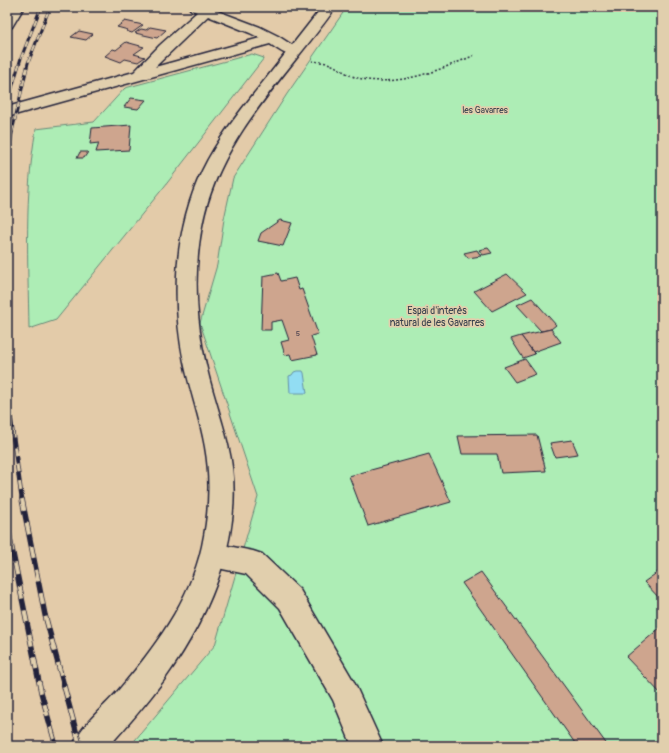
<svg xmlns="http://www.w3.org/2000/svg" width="669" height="753" viewBox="0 0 669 753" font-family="Pangolin,sans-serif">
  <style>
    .green { fill: #adedb5; stroke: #688878 }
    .water { fill: #92ddf3; stroke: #6592a9 }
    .building { fill: #cea58e; stroke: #22223b }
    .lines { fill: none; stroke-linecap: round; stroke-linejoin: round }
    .street-casing { stroke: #22223b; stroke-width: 3 }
    .secondary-casing { stroke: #22223b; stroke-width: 3 }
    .path { stroke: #22223b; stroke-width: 1.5; stroke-dasharray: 2 2; stroke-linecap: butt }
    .street { fill: #e1cfad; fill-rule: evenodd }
    .secondary { fill: #e1cfad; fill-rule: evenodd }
    .rail-far3-casing { stroke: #22223b; stroke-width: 3 }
    .rail-far2-casing { stroke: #22223b; stroke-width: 3.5 }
    .rail-far1-casing { stroke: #22223b; stroke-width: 4.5 }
    .rail-casing { stroke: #22223b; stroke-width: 5.5 }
    .rail-far3 { stroke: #e1cfad; stroke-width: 2; stroke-dasharray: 6; stroke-linecap: butt }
    .rail-far2 { stroke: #e1cfad; stroke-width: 2.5; stroke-dasharray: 8; stroke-linecap: butt }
    .rail-far1 { stroke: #e1cfad; stroke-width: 3; stroke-dasharray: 9; stroke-linecap: butt }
    .rail { stroke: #e1cfad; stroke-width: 4; stroke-dasharray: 12; stroke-linecap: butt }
    .labels { text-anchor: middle; stroke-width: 3.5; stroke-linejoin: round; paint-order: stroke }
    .number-label { font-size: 8px; fill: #4d4350 }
    .far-park-label { font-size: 9px; fill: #37404d; stroke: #e1cfad }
    .park-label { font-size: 10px; fill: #37404d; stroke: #e1cfad }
  </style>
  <rect width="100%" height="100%" fill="#e3cba9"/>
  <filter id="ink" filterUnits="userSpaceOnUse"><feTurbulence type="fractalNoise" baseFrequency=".025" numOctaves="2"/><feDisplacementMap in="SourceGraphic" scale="8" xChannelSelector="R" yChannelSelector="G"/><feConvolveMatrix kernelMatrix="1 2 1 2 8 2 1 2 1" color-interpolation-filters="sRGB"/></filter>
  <g filter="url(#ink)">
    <g class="green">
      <path d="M 347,7 L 662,7 L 662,746 L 130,746 L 215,645 L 258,497 L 200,323 L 217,265 L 224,219 L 233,178 L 287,94 Z"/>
      <path d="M 252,54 L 264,58 L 164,187 L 56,320 L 29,329 C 28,262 24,195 36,129 L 94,122 L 125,88 Z"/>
    </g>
    <path class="water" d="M 297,371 L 303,371 L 304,373 L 307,393 L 290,393 L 289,376 L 292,375 L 294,372 Z"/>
    <g class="building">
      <path d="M 125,21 L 143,25 L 132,33 L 126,31 L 128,30 L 117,27 Z"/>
      <path d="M 150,27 L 166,30 L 157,38 L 135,33 L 141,29 L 146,30 Z"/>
      <path d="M 79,31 L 93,34 L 86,40 L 71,37 Z"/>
      <path d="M 126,42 L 144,47 L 134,54 L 145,57 L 138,62 L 125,59 L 121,62 L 105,56 L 113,49 L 116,50 Z"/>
      <path d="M 131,98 L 146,100 L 138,109 L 124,107 Z"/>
      <path d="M 131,125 L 129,150 L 96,152 L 99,143 L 90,144 L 92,128 Z"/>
      <path d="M 80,152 L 88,152 L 84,158 L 77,158 Z"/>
      <path d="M 280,220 L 292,223 L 283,246 L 258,241 L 261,233 Z"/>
      <path d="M 488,248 L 492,253 L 483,255 L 479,250 Z"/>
      <path d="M 477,250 L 481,256 L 468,258 L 464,253 Z"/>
      <path d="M 278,273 L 281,281 L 295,278 L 299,290 L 302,289 L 318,334 L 311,336 L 317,355 L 292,360 L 290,354 L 285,355 L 281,342 L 289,340 L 282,320 L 271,322 L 271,330 L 261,330 L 263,276 Z"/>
      <path d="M 507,274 L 527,293 L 492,311 L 474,291 Z"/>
      <path d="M 532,298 L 556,325 L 551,329 L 541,331 L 517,305 Z"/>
      <path d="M 551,329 L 561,342 L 533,352 L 521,336 Z"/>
      <path d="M 521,336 L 533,352 L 535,354 L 523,358 L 511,339 Z"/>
      <path d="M 525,359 L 536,374 L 515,382 L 504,367 Z"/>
      <path d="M 537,435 L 546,471 L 501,473 L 497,454 L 462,454 L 458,436 Z"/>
      <path d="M 572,440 L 578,454 L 555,457 L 550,443 Z"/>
      <path d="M 429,454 L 451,502 L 368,526 L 349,476 Z"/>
      <path d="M 481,572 L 608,746 L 577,746 L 462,583 Z"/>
      <path d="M 658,572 L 662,577 L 662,601 L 644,582 Z"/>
      <path d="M 662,626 L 662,695 L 626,657 Z"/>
    </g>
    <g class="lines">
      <g class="street-casing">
        <g id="street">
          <path d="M 10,7 L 24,7 L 12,27 L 7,28 L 7,13 Z"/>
          <path d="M 189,7 L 218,7 L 215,10 L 260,27 L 278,36 L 298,49 L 300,52 L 298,55 C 288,58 278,49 270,44 L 7,117 L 7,107 L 134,72 L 160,45 L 197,12 L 191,10 ZM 208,16 L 250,33 L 260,38 L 155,67 Z"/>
          <path d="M 213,543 L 253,551 L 262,554 L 300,590 L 353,680 L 383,746 L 352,746 L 333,700 L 280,608 L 246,574 L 213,567 L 204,564 L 200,555 L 204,546 Z"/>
        </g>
      </g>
      <g class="secondary-casing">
        <path id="secondary" d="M 322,7 L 336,7 C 287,76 218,139 202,226 C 193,273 196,323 207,369 C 213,395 222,419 228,445 C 248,528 212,613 164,680 C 147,703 128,725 109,746 L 73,746 C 81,725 102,709 117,692 C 153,650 190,601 202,546 C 209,513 211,480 205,447 C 200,418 190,391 184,362 C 171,299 174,230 202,171 C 219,136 244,106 268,76 C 286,53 304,30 322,7 Z"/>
      </g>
      <path class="path" d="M 312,61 C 318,62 325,62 330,64 C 340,68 348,76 358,78 C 397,88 440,70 475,55"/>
      <use href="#street" class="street"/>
      <use href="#secondary" class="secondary"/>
      <g class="rail-far3-casing">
        <g id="rail-far3">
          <path d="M 7,104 L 21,58 L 41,7"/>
          <path d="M 12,132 L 28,63 L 50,7"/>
        </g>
      </g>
      <g class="rail-far2-casing">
        <path id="rail-far2" d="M 7,163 L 12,131"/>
      </g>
      <g class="rail-far1-casing">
        <path id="rail-far1" d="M 7,393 L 22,500"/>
      </g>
      <g class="rail-casing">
        <g id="rail">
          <path d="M 22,499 L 45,615 L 80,746"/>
          <path d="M 7,516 L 10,539 L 41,692 L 56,746"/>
        </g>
      </g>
      <use href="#rail-far3" class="rail-far3"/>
      <use href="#rail-far2" class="rail-far2"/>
      <use href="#rail-far1" class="rail-far1"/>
      <use href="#rail" class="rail"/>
    </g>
  </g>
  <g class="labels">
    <g class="number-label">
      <text x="298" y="336">5</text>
    </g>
    <g class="far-park-label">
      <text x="485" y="113">les Gavarres</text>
    </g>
    <g class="park-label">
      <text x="437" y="314">Espai d'interès<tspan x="437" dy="12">natural de les Gavarres</tspan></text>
    </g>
  </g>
  <rect width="669" height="753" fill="none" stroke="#e1cfad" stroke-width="24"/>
  <rect x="12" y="12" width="645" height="729" fill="none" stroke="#22223b" stroke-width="1.5" filter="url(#ink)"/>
</svg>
